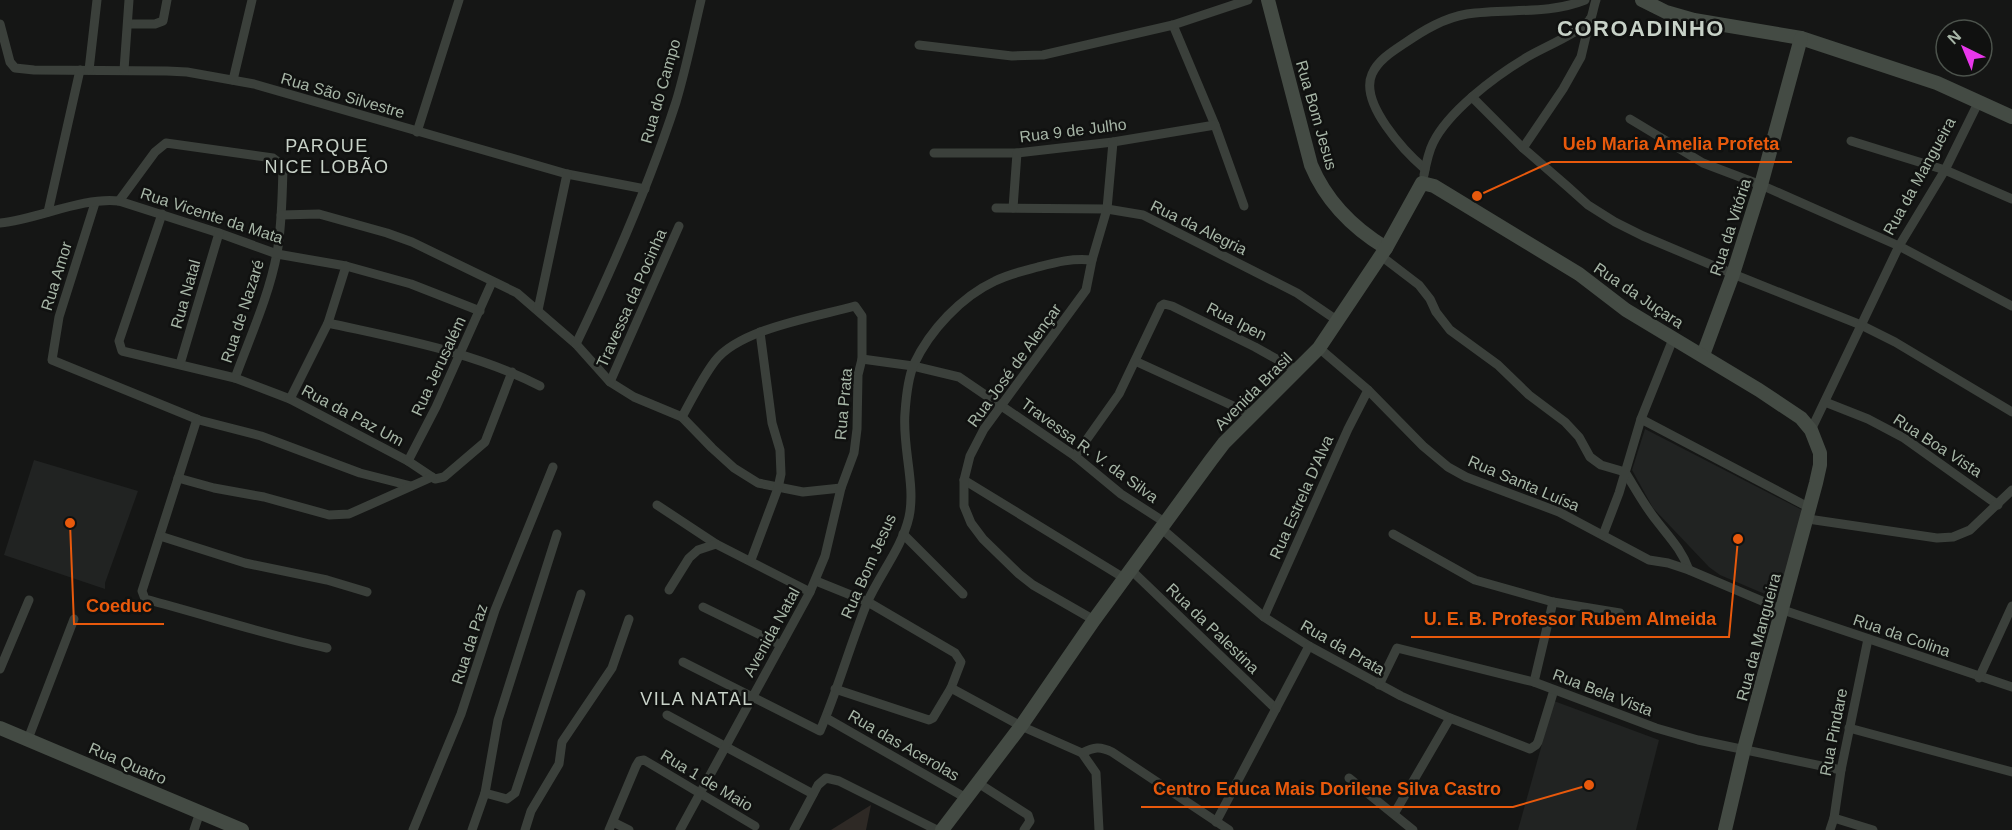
<svg xmlns="http://www.w3.org/2000/svg" width="2012" height="830" viewBox="0 0 2012 830" font-family="Arial,sans-serif">
  <style>
    .built { fill: #212322 }
    .green { fill: #2e2925 }
    .lines { fill: none; stroke-linecap: round; stroke-linejoin: round }
    .street { stroke: #3b403b; stroke-width: 9 }
    .secondary { stroke: #444b44; stroke-width: 14 }
    .labels { text-anchor: middle; stroke-width: 5; stroke-linejoin: round; paint-order: stroke }
    .street-label { font-size: 16px; fill: #a7b6a7; stroke: #101110 }
    .neighbourhood-label { font-size: 18px; letter-spacing: 1.5px; fill: #c8d2c8; stroke: #101110 }
    .district-label { font-size: 22px; font-weight: bold; letter-spacing: 1.5px; fill: #c8d2c8; stroke: #101110 }
    .leader { fill: none; stroke: #e8590c; stroke-width: 2 }
    .callout-dot { fill: #e8590c; stroke: #101110; stroke-width: 2 }
    .callout-label { font-size: 18px; text-anchor: middle; font-weight: bold; fill: #e8590c; stroke: #101110; stroke-width: 5; stroke-linejoin: round; paint-order: stroke }
  </style>
  <rect width="100%" height="100%" fill="#151615"/>
  <g class="built">
    <path d="M 1645,429 L 1802,510 L 1779,600 L 1720,575 L 1709,567 L 1653,508 L 1632,470 Z"/>
    <path d="M 34,460 L 138,491 L 105,583 L 105,589 L 4,555 Z"/>
    <path d="M 1554,701 L 1659,740 L 1636,830 L 1518,830 Z"/>
  </g>
  <path class="green" d="M 871,805 L 866,830 L 831,830 Z"/>
  <g class="lines">
    <g class="street">
      <path d="M 0,24 L 10,62 L 15,68 L 34,70 L 167,71 L 187,72 L 254,84 L 567,174 L 645,189"/>
      <path d="M 128,24 L 155,24 L 163,21 L 167,0"/>
      <path d="M 1173,25 L 1215,125 L 1244,206"/>
      <path d="M 919,45 L 1012,56 L 1043,55 L 1173,25 L 1248,0"/>
      <path d="M 89,70 L 97,0"/>
      <path d="M 124,70 L 129,0"/>
      <path d="M 233,80 L 252,0"/>
      <path d="M 1472,97 L 1523,148 L 1568,187 L 1588,205 L 1615,222 L 1643,236 L 1733,274 L 1861,325 L 1895,342 L 2012,412"/>
      <path d="M 1630,119 L 1703,163 L 1761,185 L 1899,246 L 2012,306"/>
      <path d="M 417,132 L 459,0"/>
      <path d="M 1851,141 L 1945,170 L 2012,199"/>
      <path d="M 1523,148 L 1563,89 L 1581,57 L 1590,19"/>
      <path d="M 934,153 L 1017,153 L 1113,142 L 1215,125"/>
      <path d="M 1425,169 C 1405,152 1359,103 1372,74 C 1378,60 1393,51 1405,43 C 1424,30 1444,18 1467,14 C 1506,8 1548,15 1585,0"/>
      <path d="M 1424,175 C 1426,164 1428,153 1433,143 C 1448,112 1494,77 1524,59 C 1539,49 1583,32 1591,18 C 1593,13 1594,5 1596,0"/>
      <path d="M 119,201 L 155,152 L 166,143 L 273,158 L 281,164 L 283,169 C 282,197 282,225 277,253 C 269,296 250,337 235,378"/>
      <path d="M 95,203 L 59,317 L 52,360 L 199,420 L 261,436 L 360,473 L 411,486"/>
      <path d="M 996,208 L 1107,209 L 1143,215 L 1297,293 L 1338,321"/>
      <path d="M 1013,208 L 1017,153"/>
      <path d="M 48,212 L 80,70"/>
      <path d="M 162,214 L 119,341 L 122,351 L 235,378 L 290,399 L 408,461 L 435,479 L 444,477 L 485,442 L 512,372"/>
      <path d="M 281,215 L 319,214 L 387,233 L 412,242 L 517,293 L 576,344 L 610,382 L 634,397 L 682,417 L 712,448 L 734,468 L 758,483 L 803,492 L 841,488"/>
      <path d="M 0,223 C 39,219 81,197 119,201 L 219,233 L 277,254 L 346,266 L 411,284 L 480,311"/>
      <path d="M 1381,256 L 1419,285 L 1430,299 L 1436,312 L 1450,330 L 1498,365 L 1529,395 L 1565,422 L 1579,437 L 1590,457 L 1601,465 L 1625,472 C 1635,488 1644,505 1656,520 C 1669,537 1682,550 1689,570"/>
      <path d="M 538,310 L 567,174"/>
      <path d="M 328,323 C 400,339 474,352 540,386"/>
      <path d="M 576,344 C 614,265 649,185 676,102 C 686,69 693,34 701,0"/>
      <path d="M 1319,348 L 1368,390 L 1423,446 L 1448,467 L 1466,477 L 1559,512 L 1649,560 L 1668,563 L 1689,570 L 1783,610 L 2012,687"/>
      <path d="M 862,359 L 913,366 L 959,377 L 1075,456 L 1121,494 L 1166,523"/>
      <path d="M 1135,361 L 1253,415"/>
      <path d="M 180,364 L 219,233"/>
      <path d="M 610,382 L 679,226"/>
      <path d="M 290,399 L 328,323 L 346,266"/>
      <path d="M 1825,402 L 1868,419 L 1904,438 L 1998,505"/>
      <path d="M 197,419 L 142,591 L 145,599 C 206,615 266,635 327,648"/>
      <path d="M 1641,419 L 1810,508"/>
      <path d="M 1811,430 L 1899,246 L 1945,170 L 1979,101"/>
      <path d="M 1075,456 L 1119,394 L 1161,306 L 1164,304 L 1172,306 L 1255,347 L 1298,371"/>
      <path d="M 408,461 L 436,407 L 492,282"/>
      <path d="M 178,478 L 214,488 L 264,497 L 329,515 L 349,514 L 432,477"/>
      <path d="M 964,480 L 1124,578"/>
      <path d="M 657,505 L 716,544 L 810,592"/>
      <path d="M 1808,519 L 1937,538 L 1953,537 L 1970,530 L 2012,490"/>
      <path d="M 1162,529 L 1264,617 L 1309,646 L 1401,696 L 1450,718 L 1530,749 L 1536,745 L 1538,742 L 1554,690"/>
      <path d="M 903,534 L 963,594"/>
      <path d="M 1393,534 L 1475,580 L 1553,602 L 1620,613"/>
      <path d="M 1603,535 L 1619,493 L 1641,419 L 1673,339"/>
      <path d="M 160,536 L 245,563 L 327,580 L 367,592"/>
      <path d="M 751,560 L 778,488 L 781,474 L 780,450 L 772,423 L 760,332"/>
      <path d="M 1131,570 L 1276,709"/>
      <path d="M 816,581 L 868,602 L 955,653 L 961,662 L 951,688 L 933,718 L 929,720 L 835,689"/>
      <path d="M 669,590 L 689,558 L 698,550 L 716,544"/>
      <path d="M 703,607 L 781,645"/>
      <path d="M 1264,617 L 1348,429 L 1368,390"/>
      <path d="M 1094,620 L 1033,585 L 1019,574 L 983,539 L 971,523 L 964,506 L 964,480 L 970,456 L 984,429 L 1086,290 L 1092,260 L 1107,209 L 1113,142"/>
      <path d="M 683,662 L 820,731 C 838,689 850,645 867,603 C 879,575 902,548 909,517 C 916,485 902,447 905,413 C 906,398 908,378 914,364 C 930,330 961,297 995,281 C 1009,274 1023,271 1038,267 C 1057,262 1072,258 1092,260"/>
      <path d="M 0,669 L 29,600"/>
      <path d="M 1979,678 L 2012,606"/>
      <path d="M 1534,682 L 1553,602"/>
      <path d="M 1379,685 L 1397,648 L 1534,682 L 1656,728 L 1698,740 L 1841,770"/>
      <path d="M 951,688 L 1021,726 L 1082,753 L 1096,773 L 1099,830"/>
      <path d="M 667,715 L 813,794"/>
      <path d="M 826,718 L 966,798"/>
      <path d="M 1849,728 L 2012,772"/>
      <path d="M 28,739 L 74,619"/>
      <path d="M 1082,753 C 1094,747 1100,746 1112,752 L 1229,830"/>
      <path d="M 1349,778 L 1413,830"/>
      <path d="M 978,783 L 1028,815 L 1030,821 L 1024,830"/>
      <path d="M 485,793 L 507,799 L 515,793 L 581,594"/>
      <path d="M 1394,814 L 1450,718"/>
      <path d="M 1834,818 L 1873,830"/>
      <path d="M 613,822 L 629,830"/>
      <path d="M 1216,822 L 1309,646"/>
      <path d="M 194,830 L 200,812"/>
      <path d="M 413,830 L 461,714 L 495,610 L 553,467"/>
      <path d="M 472,830 L 485,793 L 498,720 L 557,534"/>
      <path d="M 525,830 L 531,811 L 559,764 L 562,742 L 612,668 L 629,619"/>
      <path d="M 609,830 L 636,766 L 639,761 L 644,760 L 755,826"/>
      <path d="M 680,830 L 810,592 L 825,556 L 841,488 L 854,453 L 857,429 L 858,375 L 862,359 L 862,316 L 855,306 C 815,317 739,329 715,361 C 702,378 692,399 682,417"/>
      <path d="M 794,830 L 818,785 L 826,778 L 839,781 L 937,830"/>
      <path d="M 1830,830 L 1834,818 L 1841,770 L 1868,639"/>
    </g>
    <g class="secondary">
      <path d="M 1268,0 L 1311,165 C 1326,201 1353,228 1386,248"/>
      <path d="M 1642,0 L 1666,12 L 1694,20 L 1801,38 L 1937,83 L 2012,117"/>
      <path d="M 1703,355 L 1733,274 L 1761,185 L 1801,38"/>
      <path d="M 0,728 L 242,830"/>
      <path d="M 942,830 L 1021,726 L 1094,620 L 1211,460 L 1224,443 L 1319,348 L 1386,248 L 1422,183 L 1434,186 L 1579,274 L 1626,310 L 1759,390 L 1801,418 L 1811,430 L 1820,453 L 1820,465 L 1816,483 L 1744,749 L 1725,830"/>
    </g>
  </g>
  <g class="labels">
    <g class="street-label">
      <text transform="translate(660 91) rotate(-74)" y="6">Rua do Campo</text>
      <text transform="translate(343 95) rotate(16)" y="6">Rua São Silvestre</text>
      <text transform="translate(1317 115) rotate(74)" y="6">Rua Bom Jesus</text>
      <text transform="translate(1073 130) rotate(-7)" y="6">Rua 9 de Julho</text>
      <text transform="translate(1919 176) rotate(-61)" y="6">Rua da Mangueira</text>
      <text transform="translate(212 215) rotate(18)" y="6">Rua Vicente da Mata</text>
      <text transform="translate(1199 227) rotate(26)" y="6">Rua da Alegria</text>
      <text transform="translate(1730 227) rotate(-72)" y="6">Rua da Vitória</text>
      <text transform="translate(56 276) rotate(-73)" y="6">Rua Amor</text>
      <text transform="translate(185 294) rotate(-74)" y="6">Rua Natal</text>
      <text transform="translate(1639 295) rotate(34)" y="6">Rua da Juçara</text>
      <text transform="translate(631 298) rotate(-66)" y="6">Travessa da Pocinha</text>
      <text transform="translate(242 311) rotate(-72)" y="6">Rua de Nazaré</text>
      <text transform="translate(1237 321) rotate(27)" y="6">Rua Ipen</text>
      <text transform="translate(1014 365) rotate(-54)" y="6">Rua José de Alençar</text>
      <text transform="translate(438 366) rotate(-65)" y="6">Rua Jerusalém</text>
      <text transform="translate(1253 391) rotate(-45)" y="6">Avenida Brasil</text>
      <text transform="translate(843 404) rotate(-85)" y="6">Rua Prata</text>
      <text transform="translate(353 415) rotate(28)" y="6">Rua da Paz Um</text>
      <text transform="translate(1938 445) rotate(33)" y="6">Rua Boa Vista</text>
      <text transform="translate(1090 450) rotate(36)" y="6">Travessa R. V. da Silva</text>
      <text transform="translate(1524 483) rotate(23)" y="6">Rua Santa Luísa</text>
      <text transform="translate(1301 497) rotate(-66)" y="6">Rua Estrela D'Alva</text>
      <text transform="translate(868 566) rotate(-66)" y="6">Rua Bom Jesus</text>
      <text transform="translate(1213 628) rotate(44)" y="6">Rua da Palestina</text>
      <text transform="translate(771 632) rotate(-61)" y="6">Avenida Natal</text>
      <text transform="translate(1902 635) rotate(19)" y="6">Rua da Colina</text>
      <text transform="translate(1758 637) rotate(-75)" y="6">Rua da Mangueira</text>
      <text transform="translate(469 644) rotate(-72)" y="6">Rua da Paz</text>
      <text transform="translate(1343 647) rotate(30)" y="6">Rua da Prata</text>
      <text transform="translate(1603 692) rotate(21)" y="6">Rua Bela Vista</text>
      <text transform="translate(1833 732) rotate(-79)" y="6">Rua Pindare</text>
      <text transform="translate(904 745) rotate(30)" y="6">Rua das Acerolas</text>
      <text transform="translate(128 763) rotate(23)" y="6">Rua Quatro</text>
      <text transform="translate(707 780) rotate(31)" y="6">Rua 1 de Maio</text>
    </g>
    <g class="neighbourhood-label">
      <text x="327" y="152">PARQUE<tspan x="327" dy="21">NICE LOBÃO</tspan></text>
      <text x="697" y="705">VILA NATAL</text>
    </g>
    <g class="district-label">
      <text x="1641" y="36">COROADINHO</text>
    </g>
  </g>
  <path class="leader" d="M1477 196L1551 162H1792M70 523L74 624H164M1738 539L1729 637H1411M1589 785L1513 807H1141"/>
  <g class="callout-dot">
    <circle cx="1477" cy="196" r="6"/>
    <circle cx="70" cy="523" r="6"/>
    <circle cx="1738" cy="539" r="6"/>
    <circle cx="1589" cy="785" r="6"/>
  </g>
  <g class="callout-label">
    <text x="1671" y="150">Ueb Maria Amelia Profeta</text>
    <text x="119" y="612">Coeduc</text>
    <text x="1570" y="625">U. E. B. Professor Rubem Almeida</text>
    <text x="1327" y="795">Centro Educa Mais Dorilene Silva Castro</text>
  </g>
  <g transform="translate(1964 48) rotate(317)"><circle r="28" fill="#101110" stroke="#4c534c" stroke-width="1.5"/>
  <path d="M0-4.5L10 22L0 15L-10 22Z" fill="#e937ec"/>
  <text y="-9" font-size="16" font-weight="bold" text-anchor="middle" fill="#a7b6a7">N</text>
  </g>
</svg>
